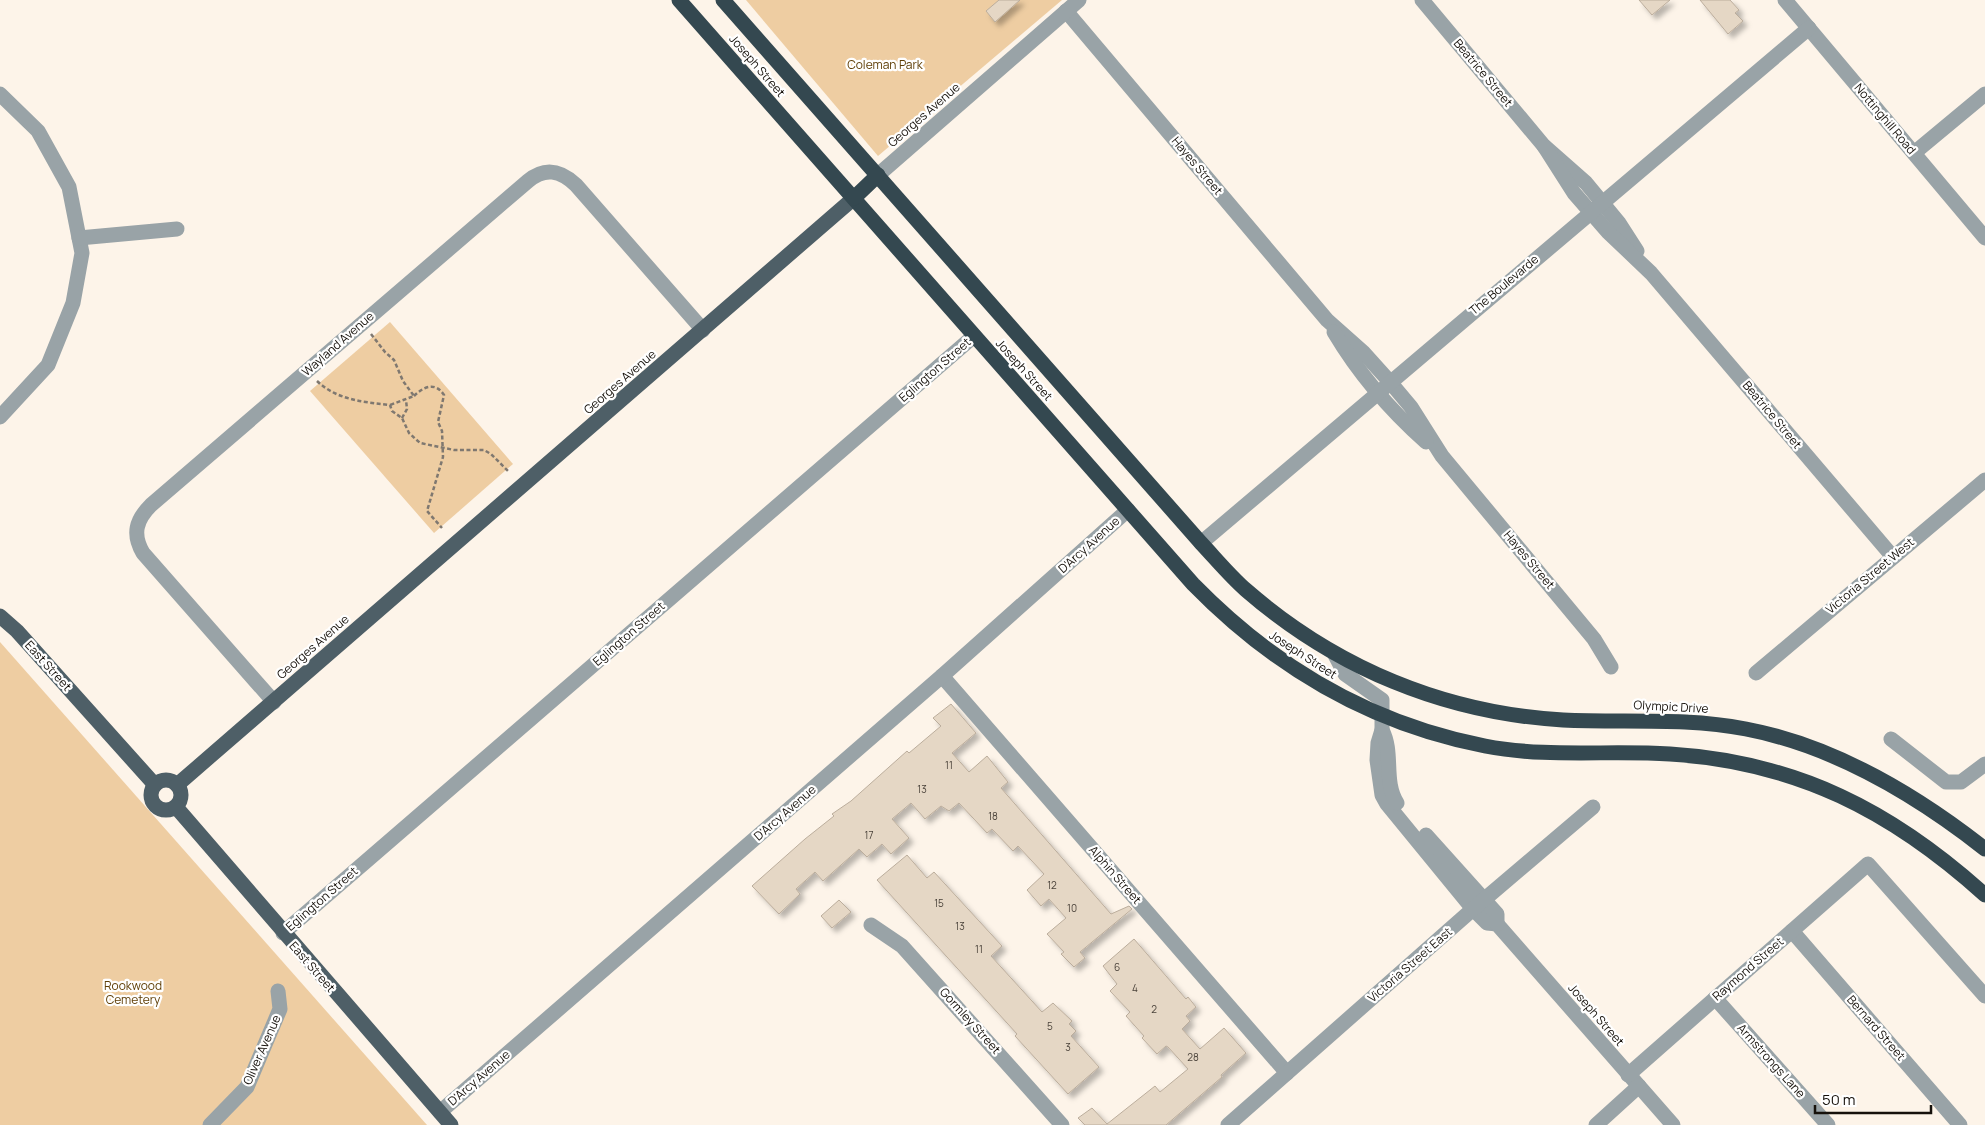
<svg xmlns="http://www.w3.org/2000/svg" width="1985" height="1125" viewBox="0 0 1985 1125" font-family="Manrope,sans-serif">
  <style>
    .green { fill: #eecda2 }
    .building { fill: #e5d7c5; stroke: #bbad9c; filter: url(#shadow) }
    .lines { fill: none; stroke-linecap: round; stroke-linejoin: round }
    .path { stroke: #7f7870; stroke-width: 2.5; stroke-dasharray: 4 2.5; stroke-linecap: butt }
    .minor { stroke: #99a3a7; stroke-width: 15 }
    .major { stroke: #4e5f67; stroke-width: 15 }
    .highway { stroke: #344850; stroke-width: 15 }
    .labels { text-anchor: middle; stroke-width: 4.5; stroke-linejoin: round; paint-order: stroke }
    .number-label { font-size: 10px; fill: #4a423a }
    .park-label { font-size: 12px; fill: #5f3e06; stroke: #fff }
    .street-label { font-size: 12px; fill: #16110b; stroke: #fff }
  </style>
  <defs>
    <filter id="shadow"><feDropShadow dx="4.5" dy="4.5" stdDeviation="2.5" flood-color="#0004"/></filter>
  </defs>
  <rect width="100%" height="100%" fill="#fdf4e9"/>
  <g class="green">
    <path d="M 746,0 L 1062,0 L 878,156 Z"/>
    <path d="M 390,322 L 513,464 L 434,533 L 310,391 Z"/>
    <path d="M 0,642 L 427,1125 L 0,1125 Z"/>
  </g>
  <g class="building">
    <path d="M 999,0 L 1020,0 L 995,22 L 986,11 Z"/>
    <path d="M 1639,0 L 1670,0 L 1652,15 Z"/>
    <path d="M 1700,0 L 1730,0 L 1739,10 L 1735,13 L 1743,21 L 1728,34 Z"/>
    <path d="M 951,704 L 976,733 L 952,753 L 969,772 L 987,756 L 1008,782 L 1001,788 L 1111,914 L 1129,906 L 1132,909 L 1080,952 L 1085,958 L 1074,967 L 1061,954 L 1064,952 L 1047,934 L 1066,918 L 1049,899 L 1041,906 L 1027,890 L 1044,874 L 1018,846 L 1013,851 L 992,829 L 987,833 L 959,803 L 949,811 L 941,806 L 925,819 L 911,803 L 892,819 L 909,838 L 891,854 L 882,844 L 867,857 L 859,849 L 823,881 L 815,872 L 796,889 L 800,894 L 779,914 L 752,886 L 805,839 L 834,816 L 832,814 L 851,801 L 907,751 L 909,753 L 941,726 L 933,718 Z"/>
    <path d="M 907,855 L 927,878 L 934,872 L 1002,946 L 991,956 L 1042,1012 L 1053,1003 L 1072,1021 L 1069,1024 L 1076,1031 L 1071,1036 L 1099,1067 L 1068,1094 L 1015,1036 L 1017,1034 L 877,880 Z"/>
    <path d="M 839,900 L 851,912 L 832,928 L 821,916 Z"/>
    <path d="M 1134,939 L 1186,999 L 1188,997 L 1196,1007 L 1186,1016 L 1190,1021 L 1182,1029 L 1200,1049 L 1224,1028 L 1246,1053 L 1221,1075 L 1222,1077 L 1166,1125 L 1085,1125 L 1078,1118 L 1092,1108 L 1107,1124 L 1155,1086 L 1160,1092 L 1188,1069 L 1168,1047 L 1166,1046 L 1157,1054 L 1142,1038 L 1144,1036 L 1126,1016 L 1130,1012 L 1110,991 L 1117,984 L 1103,966 Z"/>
  </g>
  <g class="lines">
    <g class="path">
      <path d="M 371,334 L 385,352 L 394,360 L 403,381 L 414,396 L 390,405"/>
      <path d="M 317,381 C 337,400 363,402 390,405 L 392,411 L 402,418 L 409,433 L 420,443 L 454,450 L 484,450 L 491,454 L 508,471"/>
      <path d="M 414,396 C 423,387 435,381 444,395 L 438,422 L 442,431 L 443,457 L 427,511 L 442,528"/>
      <path d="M 402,418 L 407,409 L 406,400"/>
    </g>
    <g class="minor">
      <path d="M 1422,0 L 1544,146 L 1586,183 L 1619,223 L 1637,251"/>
      <path d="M 1785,0 L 1985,238"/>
      <path d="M 1066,11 L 1327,320 L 1363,352 L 1390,382 L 1411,407 L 1442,456 L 1594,639 L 1611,667"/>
      <path d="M 0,94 L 38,131 L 69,187 L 82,253 L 73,303 L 48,365 L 0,417"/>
      <path d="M 1544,146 L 1574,193 L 1608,232 L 1651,273 L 1893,557"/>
      <path d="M 1914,153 L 1985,94"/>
      <path d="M 878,175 L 1079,0"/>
      <path d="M 79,238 L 177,229"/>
      <path d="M 1334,332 C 1359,374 1390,410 1426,442"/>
      <path d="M 1201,543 L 1809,28"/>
      <path d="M 1335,655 L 1345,674 L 1382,700 L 1382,730 L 1378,743 L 1377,760 L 1382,795 L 1387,804 L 1473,909 L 1487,923 L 1497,924 L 1673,1125"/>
      <path d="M 1756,673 L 1985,480"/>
      <path d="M 942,676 L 1287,1073"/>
      <path d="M 274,702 L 143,553 C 132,534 136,520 151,505 L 528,181 C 545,167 560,170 576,185 L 703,330"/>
      <path d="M 1382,730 C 1394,753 1383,781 1397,803"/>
      <path d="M 1891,739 L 1946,782 L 1961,782 L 1985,764"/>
      <path d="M 1426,835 L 1497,914 L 1497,924"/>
      <path d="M 871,925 L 902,946 L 1062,1125"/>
      <path d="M 1792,931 L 1960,1125"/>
      <path d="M 283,933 L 974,336"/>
      <path d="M 1715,998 L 1828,1125"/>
      <path d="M 1628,1075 L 1868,864 L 1985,996"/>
      <path d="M 440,1112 L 942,676 L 1128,510"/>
      <path d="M 210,1125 L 247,1087 L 280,1009 L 278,991"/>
      <path d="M 1228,1125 L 1473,909 L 1593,807"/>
      <path d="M 1596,1125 L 1639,1086"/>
    </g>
    <g class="major">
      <path d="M 0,616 L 17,631 L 155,785"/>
      <circle cx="166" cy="795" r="15"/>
      <path d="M 177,785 L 854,198"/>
      <path d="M 176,807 L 451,1125"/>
    </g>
    <g class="highway">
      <path d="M 679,0 L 1193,584 C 1274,667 1371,724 1485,746 C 1547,758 1608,750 1670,754 C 1797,762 1892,811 1985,895"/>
      <path d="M 723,0 L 1201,543 C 1216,559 1230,576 1246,590 C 1336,668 1444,713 1563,720 C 1624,723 1685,717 1746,729 C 1835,746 1915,794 1985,849"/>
      <path d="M 854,198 L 878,175"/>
    </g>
  </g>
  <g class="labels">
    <g class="number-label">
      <text x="949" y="769">11</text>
      <text x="922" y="793">13</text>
      <text x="993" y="820">18</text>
      <text x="869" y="839">17</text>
      <text x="1052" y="889">12</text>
      <text x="939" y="907">15</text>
      <text x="1072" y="912">10</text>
      <text x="960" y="930">13</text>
      <text x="979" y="953">11</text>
      <text x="1117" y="971">6</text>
      <text x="1135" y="992">4</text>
      <text x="1154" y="1013">2</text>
      <text x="1050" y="1030">5</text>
      <text x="1068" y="1051">3</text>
      <text x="1193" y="1061">28</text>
    </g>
    <g class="park-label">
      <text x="885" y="69">Coleman Park</text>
      <text x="133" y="990">Rookwood<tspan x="133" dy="14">Cemetery</tspan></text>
    </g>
    <g class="street-label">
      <text transform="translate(757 66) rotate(49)" y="4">Joseph Street</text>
      <text transform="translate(1483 73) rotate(50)" y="4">Beatrice Street</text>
      <text transform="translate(924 115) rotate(-41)" y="4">Georges Avenue</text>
      <text transform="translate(1885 119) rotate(50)" y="4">Nottinghill Road</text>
      <text transform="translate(1197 166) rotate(50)" y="4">Hayes Street</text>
      <text transform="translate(1504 285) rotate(-40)" y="4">The Boulevarde</text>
      <text transform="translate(338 344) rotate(-41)" y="4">Wayland Avenue</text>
      <text transform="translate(935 370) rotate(-41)" y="4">Eglington Street</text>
      <text transform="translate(1024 370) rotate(48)" y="4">Joseph Street</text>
      <text transform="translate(620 382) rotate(-41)" y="4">Georges Avenue</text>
      <text transform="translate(1772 415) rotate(50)" y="4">Beatrice Street</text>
      <text transform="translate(1089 545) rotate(-42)" y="4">D'Arcy Avenue</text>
      <text transform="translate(1529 560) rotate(50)" y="4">Hayes Street</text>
      <text transform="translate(1870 576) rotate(-40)" y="4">Victoria Street West</text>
      <text transform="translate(629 634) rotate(-41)" y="4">Eglington Street</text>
      <text transform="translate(313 647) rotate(-41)" y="4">Georges Avenue</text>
      <text transform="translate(1303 655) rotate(33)" y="4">Joseph Street</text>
      <text transform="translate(48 666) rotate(48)" y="4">East Street</text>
      <text transform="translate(1671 707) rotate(3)" y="4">Olympic Drive</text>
      <text transform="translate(785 813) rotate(-41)" y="4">D'Arcy Avenue</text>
      <text transform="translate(1115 875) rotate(49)" y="4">Alphin Street</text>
      <text transform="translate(322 899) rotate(-41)" y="4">Eglington Street</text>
      <text transform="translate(1410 965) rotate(-41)" y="4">Victoria Street East</text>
      <text transform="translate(312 967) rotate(49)" y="4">East Street</text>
      <text transform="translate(1748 969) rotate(-41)" y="4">Raymond Street</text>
      <text transform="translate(1596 1015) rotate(49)" y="4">Joseph Street</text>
      <text transform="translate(970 1021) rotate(48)" y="4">Gormley Street</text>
      <text transform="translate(1876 1028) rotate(49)" y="4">Bernard Street</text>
      <text transform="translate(262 1050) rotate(-66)" y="4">Oliver Avenue</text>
      <text transform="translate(1771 1061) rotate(48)" y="4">Armstrongs Lane</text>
      <text transform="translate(479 1078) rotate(-41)" y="4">D'Arcy Avenue</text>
    </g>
  </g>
  <path d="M1815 1105v8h116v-8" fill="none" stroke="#16110b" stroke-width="2.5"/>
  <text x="1822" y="1105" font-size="15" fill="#16110b" stroke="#ffffff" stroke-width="4" paint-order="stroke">50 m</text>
</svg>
